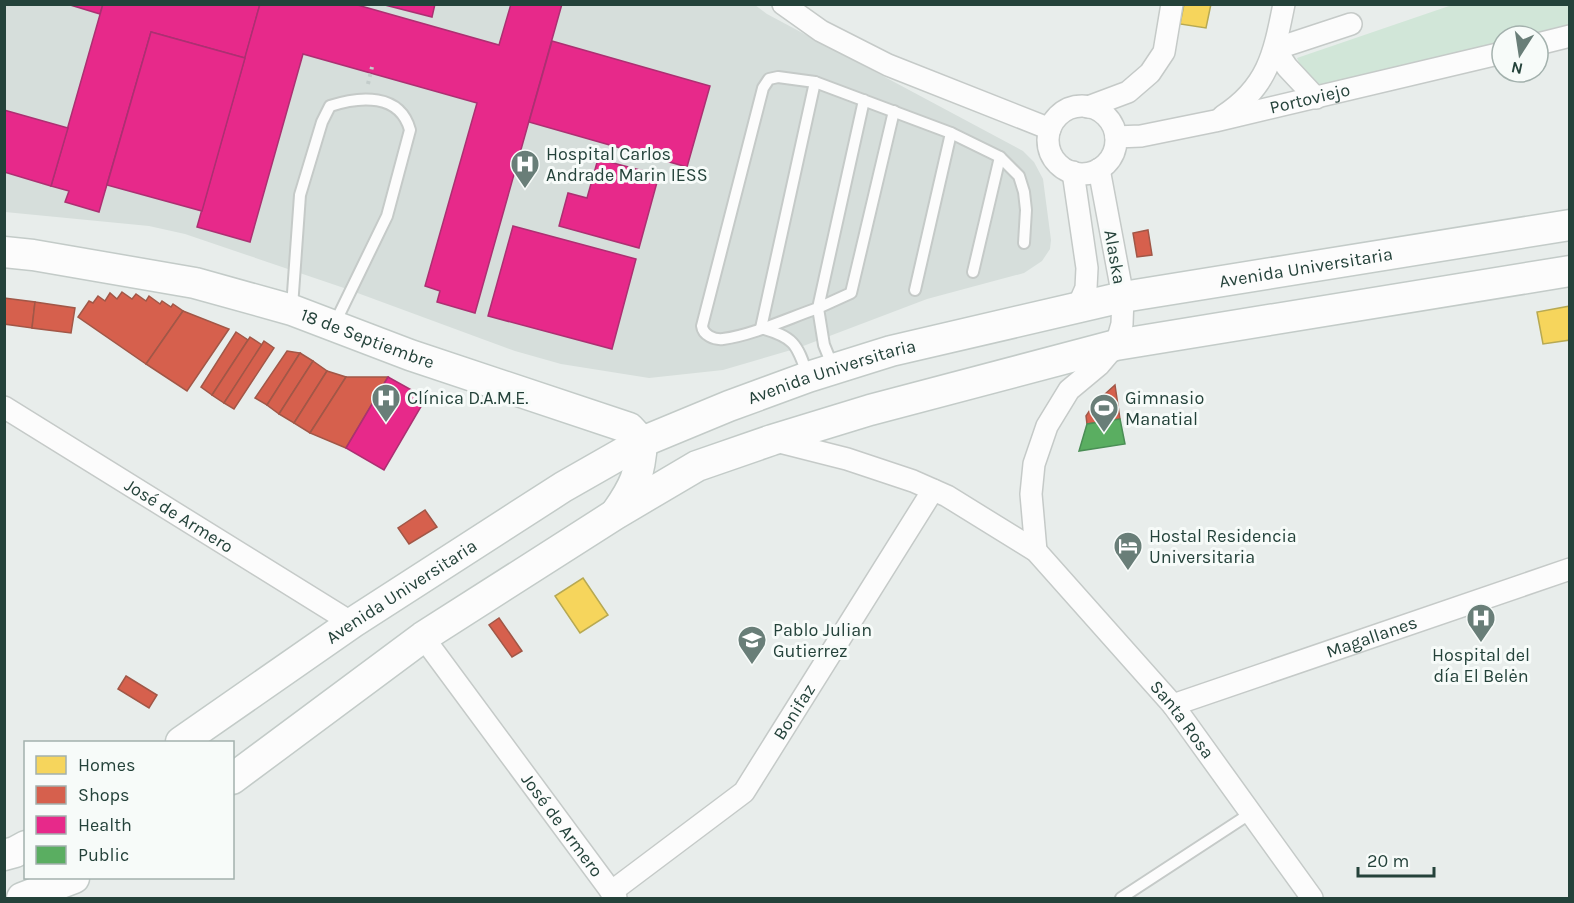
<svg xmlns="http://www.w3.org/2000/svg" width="1574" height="903" viewBox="0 0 1574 903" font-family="Karla,sans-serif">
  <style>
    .built { fill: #d6dedb }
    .green { fill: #d1e6d8 }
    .homes { fill: #f6d55c; stroke: #b7a952; stroke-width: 1.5 }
    .shops { fill: #d6604d; stroke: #a15747; stroke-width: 1.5 }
    .health { fill: #e7298a; stroke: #ac3072; stroke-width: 1.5 }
    .public { fill: #5aae61; stroke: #4a8e55; stroke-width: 1.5 }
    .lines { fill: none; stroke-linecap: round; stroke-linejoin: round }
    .lane-casing { stroke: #c5cac8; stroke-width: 14 }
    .street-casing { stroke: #c5cac8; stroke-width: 24 }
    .secondary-casing { stroke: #c3cbc8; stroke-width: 33 }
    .path { stroke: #c3ccca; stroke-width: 4; stroke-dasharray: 3 4.5; stroke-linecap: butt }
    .lane { stroke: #fcfcfc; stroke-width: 10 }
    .street { stroke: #fcfcfc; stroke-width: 21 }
    .secondary { stroke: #fcfcfc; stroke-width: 30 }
    .labels { text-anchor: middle; stroke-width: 6; stroke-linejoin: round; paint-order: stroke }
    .street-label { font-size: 18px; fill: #24423a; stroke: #f7fbf9 }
    .poi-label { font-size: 18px; fill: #24423a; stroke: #f7fbf9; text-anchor: start }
  </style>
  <rect width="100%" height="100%" fill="#e8edeb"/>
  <path class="built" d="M 4,5 L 755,5 L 767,14 L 1023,151 L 1034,162 L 1043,179 L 1051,240 L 1050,249 L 1042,261 L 1024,273 L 927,299 L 798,348 L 723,370 L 649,378 L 561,364 L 515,351 L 344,288 L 185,234 L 149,226 L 5,212 Z"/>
  <path class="green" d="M 1452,5 L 1568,5 L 1569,29 L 1538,36 L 1502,36 L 1502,45 L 1313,88 L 1304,74 L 1297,58 Z"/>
  <g class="homes">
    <path d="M 1184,4 L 1211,4 L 1206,28 L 1180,24 Z"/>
    <path d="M 1570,306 L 1570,340 L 1543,344 L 1537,312 Z"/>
    <path d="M 583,578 L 608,615 L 580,633 L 555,596 Z"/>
  </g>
  <g class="shops">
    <path d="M 1148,230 L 1152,255 L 1137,257 L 1133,233 Z"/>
    <path d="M 122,292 L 132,299 L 136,294 L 146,301 L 149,296 L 160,304 L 162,301 L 171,307 L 173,304 L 183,311 L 146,364 L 78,317 L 89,301 L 93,303 L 98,296 L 105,301 L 110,293 L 117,299 Z"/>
    <path d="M 4,298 L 35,302 L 32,328 L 4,324 Z"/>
    <path d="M 35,302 L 75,308 L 71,333 L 32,328 Z"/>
    <path d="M 183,311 L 229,329 L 187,391 L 146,364 Z"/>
    <path d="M 236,332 L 248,340 L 212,395 L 201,387 Z"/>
    <path d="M 250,337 L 262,345 L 224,403 L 212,395 Z"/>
    <path d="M 264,341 L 274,348 L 234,409 L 224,403 Z"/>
    <path d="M 287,351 L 300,353 L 267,405 L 255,398 Z"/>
    <path d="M 300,353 L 313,361 L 279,414 L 267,405 Z"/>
    <path d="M 313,361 L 327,371 L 294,423 L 279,414 Z"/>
    <path d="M 327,371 L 346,377 L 310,433 L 294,423 Z"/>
    <path d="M 346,377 L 388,377 L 346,448 L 310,433 Z"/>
    <path d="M 1115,385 L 1120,419 L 1087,424 L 1086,416 L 1094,404 Z"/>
    <path d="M 425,510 L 437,527 L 409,544 L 398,528 Z"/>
    <path d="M 499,618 L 522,651 L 512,657 L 489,625 Z"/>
    <path d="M 126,676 L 157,695 L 149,708 L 118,689 Z"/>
  </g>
  <g class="health">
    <path d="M 67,4 L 103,4 L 100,14 Z"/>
    <path d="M 103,4 L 260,4 L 245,58 L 151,32 L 99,212 L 65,202 L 69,191 L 51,186 Z"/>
    <path d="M 260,4 L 354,4 L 499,45 L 511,4 L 562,4 L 475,313 L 437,302 L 440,291 L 425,286 L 477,103 L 303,54 L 250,242 L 197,227 Z"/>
    <path d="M 381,4 L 435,4 L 432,17 Z"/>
    <path d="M 151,32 L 245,58 L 202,211 L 107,185 Z"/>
    <path d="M 552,41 L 710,86 L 687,167 L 529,122 Z"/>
    <path d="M 4,110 L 68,128 L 51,186 L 4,172 Z"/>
    <path d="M 598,159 L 659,175 L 639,248 L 559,226 L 568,193 L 587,198 Z"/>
    <path d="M 513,226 L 636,259 L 612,349 L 488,316 Z"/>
    <path d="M 388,377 L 426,398 L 384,470 L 346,448 Z"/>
  </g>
  <path class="public" d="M 1120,419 L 1125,444 L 1079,451 L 1087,424 Z"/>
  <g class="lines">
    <g class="lane-casing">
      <g id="lane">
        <path d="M 864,100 L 818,308 C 789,318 753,335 723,339 C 714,340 703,335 702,326 L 763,88 L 769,79 L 778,77 L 815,82 L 951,133 L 1000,157 L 1019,176 L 1024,192 L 1026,210 L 1024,243"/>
        <path d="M 973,272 L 1000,157"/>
        <path d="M 915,290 L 951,133"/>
        <path d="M 292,307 L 300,195 L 322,122 L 330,106 C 360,96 400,93 410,130 L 387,216 L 334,325"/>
        <path d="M 761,328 L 815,82"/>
        <path d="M 761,328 C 793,337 797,343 807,374"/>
        <path d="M 833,367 L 824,345 L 818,308 L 851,293 L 894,111"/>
        <path d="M 1121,898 L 1251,813"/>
      </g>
    </g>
    <g class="street-casing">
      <g id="street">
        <path d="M 783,4 L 821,31 L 888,65 L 1050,129"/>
        <path d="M 1538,44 L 1570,36"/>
        <path d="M 1275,49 L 1351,24"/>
        <path d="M 1275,49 L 1287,67 L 1316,98"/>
        <circle cx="1082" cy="140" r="34"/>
        <path d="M 1088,107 L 1128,92 L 1150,73 L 1164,52 L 1172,4"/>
        <path d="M 1223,116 C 1268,87 1274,54 1284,4"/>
        <path id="s1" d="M 1116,137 L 1141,136 L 1215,121 L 1502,53"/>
        <path d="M 1073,172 L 1087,268 L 1086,288 L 1078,306"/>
        <path id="s2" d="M 4,407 L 352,623"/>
        <path id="s3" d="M 772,440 L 847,459 L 913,481 L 947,496 L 1036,551 L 1173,705 L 1312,898"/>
        <path d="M 1036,551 L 1031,494 L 1034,464 L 1047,426 L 1069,390 L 1099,365 L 1116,345 L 1122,324 L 1123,297 L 1099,169"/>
        <path id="s4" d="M 423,637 L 616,898"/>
        <path id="s5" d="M 1173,705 L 1570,569"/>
        <path id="s6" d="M 611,892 L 744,792 L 933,490"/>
      </g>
    </g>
    <g class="secondary-casing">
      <g id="secondary">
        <path id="s7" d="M 4,252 L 33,255 L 195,283 L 292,310 L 410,355 L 629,428 L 642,442 C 640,474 635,486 616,513"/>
        <path id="s8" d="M 181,742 L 352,623 L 563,487 L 642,442 L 729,406 L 808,377 L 891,351 L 1123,297 L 1570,225"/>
        <path d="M 232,779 L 423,637 L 614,515 L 697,466 L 772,440 L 870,410 L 1116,345 L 1570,271"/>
        <path d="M 4,855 L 15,852 L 26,846"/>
        <path d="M 22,898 L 74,878"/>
      </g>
    </g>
    <path class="path" d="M 368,84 L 372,67"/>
    <use href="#lane" class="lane"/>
    <use href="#street" class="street"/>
    <use href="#secondary" class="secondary"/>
  </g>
  <defs>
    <g id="hospital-pin" transform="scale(1.5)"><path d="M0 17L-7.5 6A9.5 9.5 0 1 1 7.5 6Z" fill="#697e78" stroke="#f7fbf9"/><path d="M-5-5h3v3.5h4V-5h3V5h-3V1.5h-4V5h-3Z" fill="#fff"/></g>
    <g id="stadium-pin" transform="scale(1.5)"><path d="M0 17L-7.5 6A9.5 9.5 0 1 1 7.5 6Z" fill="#697e78" stroke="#f7fbf9"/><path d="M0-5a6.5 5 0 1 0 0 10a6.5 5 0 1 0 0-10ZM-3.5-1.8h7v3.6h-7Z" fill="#fff"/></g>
    <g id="hotel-pin" transform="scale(1.5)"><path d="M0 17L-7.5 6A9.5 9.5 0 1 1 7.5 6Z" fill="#697e78" stroke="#f7fbf9"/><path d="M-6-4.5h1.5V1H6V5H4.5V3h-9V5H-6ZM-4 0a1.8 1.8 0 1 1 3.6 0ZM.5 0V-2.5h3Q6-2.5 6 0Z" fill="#fff"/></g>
    <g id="school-pin" transform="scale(1.5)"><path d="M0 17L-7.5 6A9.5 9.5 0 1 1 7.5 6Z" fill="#697e78" stroke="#f7fbf9"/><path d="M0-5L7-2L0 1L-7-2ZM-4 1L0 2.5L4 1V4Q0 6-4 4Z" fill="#fff"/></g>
  </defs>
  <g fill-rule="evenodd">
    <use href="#hospital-pin" x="525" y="164"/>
    <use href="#hospital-pin" x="386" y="398"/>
    <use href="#stadium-pin" x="1104" y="408"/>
    <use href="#hotel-pin" x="1128" y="546"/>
    <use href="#hospital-pin" x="1481" y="618"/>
    <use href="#school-pin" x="752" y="640"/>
  </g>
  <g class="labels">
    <g class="street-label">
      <text dy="6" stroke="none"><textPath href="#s1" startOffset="198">Portoviejo</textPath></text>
      <text transform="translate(1115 257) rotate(80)" y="6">Alaska</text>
      <text dy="6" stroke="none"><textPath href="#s8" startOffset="1239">Avenida Universitaria</textPath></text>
      <text dy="6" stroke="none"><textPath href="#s7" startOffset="375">18 de Septiembre</textPath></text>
      <text dy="6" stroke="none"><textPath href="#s8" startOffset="753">Avenida Universitaria</textPath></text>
      <text dy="6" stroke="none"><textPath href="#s2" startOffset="206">José de Armero</textPath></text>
      <text dy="6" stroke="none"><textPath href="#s8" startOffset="267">Avenida Universitaria</textPath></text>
      <text dy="6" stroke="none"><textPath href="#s5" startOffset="210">Magallanes</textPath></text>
      <text dy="6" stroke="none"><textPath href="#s6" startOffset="261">Bonifaz</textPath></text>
      <text dy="6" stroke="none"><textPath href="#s3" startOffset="512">Santa Rosa</textPath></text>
      <text dy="6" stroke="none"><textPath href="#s4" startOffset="234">José de Armero</textPath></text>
    </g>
    <g class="poi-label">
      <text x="546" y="160">Hospital Carlos<tspan x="546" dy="21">Andrade Marin IESS</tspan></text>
      <text x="407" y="404">Clínica D.A.M.E.</text>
      <text x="1125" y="404">Gimnasio<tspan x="1125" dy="21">Manatial</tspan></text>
      <text x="1149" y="542">Hostal Residencia<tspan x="1149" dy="21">Universitaria</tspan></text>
      <text x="773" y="636">Pablo Julian<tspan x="773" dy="21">Gutierrez</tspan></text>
      <text x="1481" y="661" text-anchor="middle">Hospital del<tspan x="1481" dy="21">día El Belėn</tspan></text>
    </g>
  </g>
  <rect width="1574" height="903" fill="none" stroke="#24423a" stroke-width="12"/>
  <rect x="24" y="741" width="210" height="138" fill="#f7fbf9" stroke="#a3b1ad" stroke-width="1.5"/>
  <rect x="36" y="756" width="30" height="18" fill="#f6d55c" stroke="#a3b1ad" stroke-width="1.5"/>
  <text x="78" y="771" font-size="18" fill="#24423a">Homes</text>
  <rect x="36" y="786" width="30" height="18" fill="#d6604d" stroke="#a3b1ad" stroke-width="1.5"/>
  <text x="78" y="801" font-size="18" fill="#24423a">Shops</text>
  <rect x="36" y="816" width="30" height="18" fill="#e7298a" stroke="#a3b1ad" stroke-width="1.5"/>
  <text x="78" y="831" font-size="18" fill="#24423a">Health</text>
  <rect x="36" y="846" width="30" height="18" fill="#5aae61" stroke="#a3b1ad" stroke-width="1.5"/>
  <text x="78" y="861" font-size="18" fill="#24423a">Public</text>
  <g transform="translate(1520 54) rotate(192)"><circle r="28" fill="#f7fbf9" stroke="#a3b1ad" stroke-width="1.5"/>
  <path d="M0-4.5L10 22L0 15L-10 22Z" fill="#697e78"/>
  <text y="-9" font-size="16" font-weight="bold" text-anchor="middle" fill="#24423a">N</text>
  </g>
  <path d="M1358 867v9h76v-9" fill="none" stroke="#24423a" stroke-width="3"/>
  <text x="1367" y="867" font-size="18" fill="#24423a" stroke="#f7fbf9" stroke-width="4.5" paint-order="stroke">20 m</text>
</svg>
